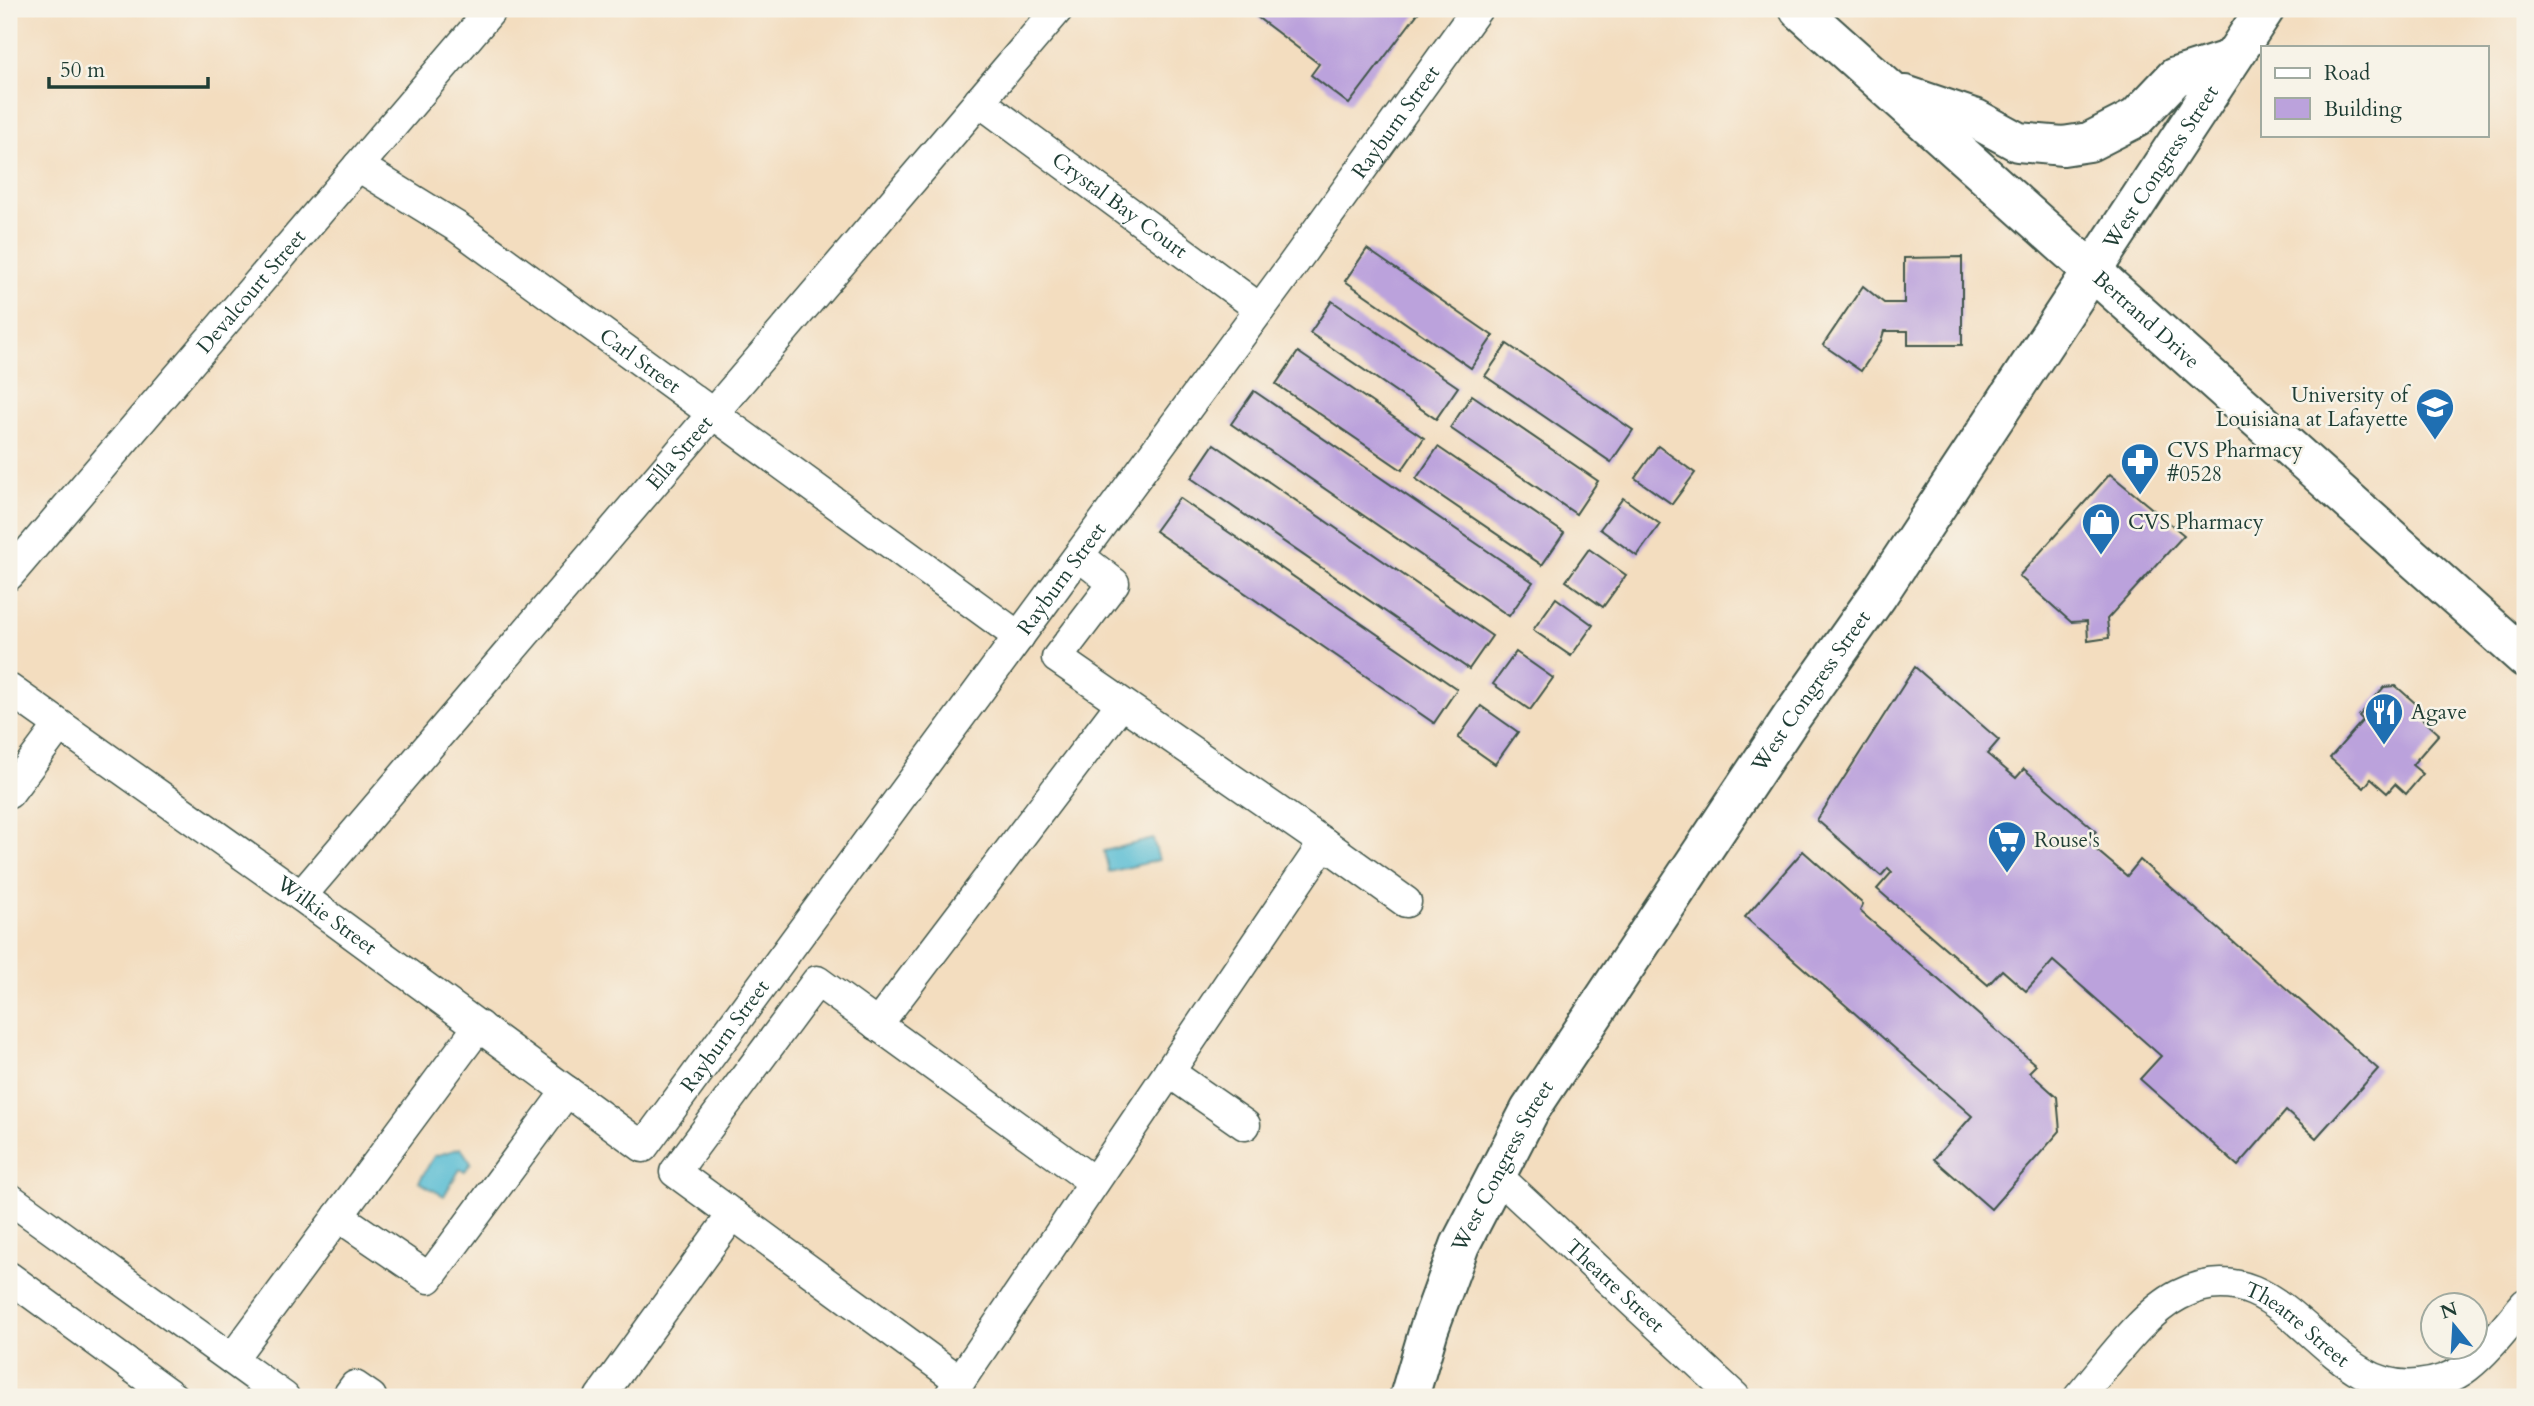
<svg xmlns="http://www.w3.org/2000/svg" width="2534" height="1406" viewBox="0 0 2534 1406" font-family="Cardo,serif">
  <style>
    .water { fill: #56bcd3; stroke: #3a7c84; stroke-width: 2 }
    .building { fill: #bba2dc }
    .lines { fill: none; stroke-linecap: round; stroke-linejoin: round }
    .minor-casing { stroke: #3f5549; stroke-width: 33 }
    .major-casing { stroke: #3f5549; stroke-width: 42 }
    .minor { stroke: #fff; stroke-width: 30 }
    .major { stroke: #fff; stroke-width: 38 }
    .labels { text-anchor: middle; stroke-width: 5; stroke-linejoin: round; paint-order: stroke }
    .street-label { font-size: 21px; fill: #1f3d34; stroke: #f7f3e8 }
    .poi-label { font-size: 21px; fill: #1f3d34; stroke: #f7f3e8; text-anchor: start }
  </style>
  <rect width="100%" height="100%" fill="#f7f3e8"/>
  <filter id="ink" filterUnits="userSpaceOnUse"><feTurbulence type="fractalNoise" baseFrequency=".0143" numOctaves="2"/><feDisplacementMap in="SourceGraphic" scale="14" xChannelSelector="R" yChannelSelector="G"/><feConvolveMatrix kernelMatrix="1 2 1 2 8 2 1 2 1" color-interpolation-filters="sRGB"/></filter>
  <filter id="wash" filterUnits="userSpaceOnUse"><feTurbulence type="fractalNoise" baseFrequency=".00686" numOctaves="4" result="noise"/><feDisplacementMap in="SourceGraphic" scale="28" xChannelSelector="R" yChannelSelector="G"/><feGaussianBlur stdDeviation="1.57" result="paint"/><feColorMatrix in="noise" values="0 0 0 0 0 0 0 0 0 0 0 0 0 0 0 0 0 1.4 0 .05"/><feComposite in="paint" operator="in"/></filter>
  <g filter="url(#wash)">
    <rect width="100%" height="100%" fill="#f3ddbf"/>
    <g class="water">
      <path d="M 1153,839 L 1159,860 L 1109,872 L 1104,851 Z"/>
      <path d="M 461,1148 L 471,1163 L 465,1171 L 460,1169 L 444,1196 L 419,1182 L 434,1156 Z"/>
    </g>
    <g id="blocks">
      <g class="building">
        <path d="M 1263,9 L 1421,9 L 1349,104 L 1311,75 L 1319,64 L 1257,17 Z"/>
        <path d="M 1367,249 L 1493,336 L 1471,368 L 1345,281 Z"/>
        <path d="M 1962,257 L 1962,345 L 1908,345 L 1908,331 L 1884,331 L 1881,341 L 1861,371 L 1823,345 L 1863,286 L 1884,303 L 1904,303 L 1904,258 Z"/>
        <path d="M 1332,301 L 1458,387 L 1436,419 L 1310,333 Z"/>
        <path d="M 1507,344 L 1633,430 L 1611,462 L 1485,376 Z"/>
        <path d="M 1298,352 L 1424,438 L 1402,470 L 1276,384 Z"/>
        <path d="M 1254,391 L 1533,582 L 1509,616 L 1231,424 Z"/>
        <path d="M 1472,395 L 1598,481 L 1576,514 L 1450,428 Z"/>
        <path d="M 1214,444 L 1492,636 L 1469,669 L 1191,478 Z"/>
        <path d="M 1658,446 L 1695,473 L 1672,504 L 1635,478 Z"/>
        <path d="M 1438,447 L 1564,533 L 1542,565 L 1416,479 Z"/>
        <path d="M 2110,474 L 2184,535 L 2107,619 L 2109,638 L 2088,641 L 2087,621 L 2071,622 L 2019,576 Z"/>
        <path d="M 1179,498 L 1457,689 L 1434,723 L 1155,531 Z"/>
        <path d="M 1623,498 L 1660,524 L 1637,556 L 1600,529 Z"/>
        <path d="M 1589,549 L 1626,575 L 1603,607 L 1566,581 Z"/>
        <path d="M 1556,598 L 1593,625 L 1571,656 L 1533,630 Z"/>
        <path d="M 1516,652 L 1553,678 L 1530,710 L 1493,684 Z"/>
        <path d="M 1915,667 L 1999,740 L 1987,754 L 2016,778 L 2024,769 L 2096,831 L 2087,842 L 2127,876 L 2140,860 L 2378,1069 L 2316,1138 L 2286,1111 L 2238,1166 L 2140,1079 L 2161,1056 L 2053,961 L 2026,991 L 2002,970 L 1988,985 L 1877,889 L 1892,872 L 1888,868 L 1881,876 L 1817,820 Z"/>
        <path d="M 2396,686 L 2423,710 L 2418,715 L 2439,734 L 2412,765 L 2423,774 L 2406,794 L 2395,784 L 2387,793 L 2371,779 L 2364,788 L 2330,758 L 2363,720 L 2359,716 L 2384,687 Z"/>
        <path d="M 1481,706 L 1518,732 L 1495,764 L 1458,738 Z"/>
        <path d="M 1803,851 L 1863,904 L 1860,911 L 2036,1065 L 2029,1072 L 2057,1097 L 2060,1131 L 1991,1209 L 1934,1159 L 1972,1116 L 1745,917 Z"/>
      </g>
    </g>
  </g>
  <g filter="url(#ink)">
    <use href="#blocks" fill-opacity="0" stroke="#3f5549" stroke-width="2"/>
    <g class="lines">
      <g class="minor-casing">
        <g id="minor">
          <path id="s1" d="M 979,101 L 1260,309"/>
          <path id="s2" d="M 358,166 L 457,227 L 1019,637"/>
          <path d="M 1079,556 L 1114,583 L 1057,658 L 1324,843"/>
          <path id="s3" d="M 9,575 L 492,9"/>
          <path id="s4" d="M 9,689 L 301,896 L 643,1147 L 1291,267 L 1477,9"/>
          <path d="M 9,793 L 59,726"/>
          <path id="s5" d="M 301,896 L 1058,9"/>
          <path d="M 877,1025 L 1121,704"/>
          <path d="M 1169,1072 L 1245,1125"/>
          <path id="s6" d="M 1495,1174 L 1735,1397"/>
          <path d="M 9,1198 L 284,1397"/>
          <path d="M 338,1216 L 429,1278 L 567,1091"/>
          <path d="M 9,1277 L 173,1397"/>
          <path d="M 232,1359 L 479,1026"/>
          <path d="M 960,1381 L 675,1172 L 817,981 L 1094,1182"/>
          <path d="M 347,1397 L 355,1386 L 371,1397"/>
          <path d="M 600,1397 L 733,1214"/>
          <path d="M 949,1397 L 1324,843 L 1406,902"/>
          <path id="s7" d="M 2079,1397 C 2107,1365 2142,1314 2179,1295 C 2283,1242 2323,1396 2418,1385 C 2436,1383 2453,1378 2467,1367 C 2489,1350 2507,1325 2525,1304"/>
        </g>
      </g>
      <g class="major-casing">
        <g id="major">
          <path id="s8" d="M 1799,9 L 2525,658"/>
          <path d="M 1905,95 L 1976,119 L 2018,142 L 2063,146 L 2089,142 L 2136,118 L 2175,77 L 2231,59"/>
          <path id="s9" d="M 1409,1397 L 1429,1329 L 1460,1245 L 1530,1110 L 1791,718 L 1878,595 L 2265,9"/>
        </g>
      </g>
      <use href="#minor" class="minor"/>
      <use href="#major" class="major"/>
    </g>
  </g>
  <defs>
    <g id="university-pin" transform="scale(2.0125)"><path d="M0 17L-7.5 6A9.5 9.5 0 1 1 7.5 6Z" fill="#1f6fb2" stroke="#f7f3e8"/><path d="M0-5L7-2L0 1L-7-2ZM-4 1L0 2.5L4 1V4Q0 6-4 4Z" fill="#fff"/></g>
    <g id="pharmacy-pin" transform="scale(2.0125)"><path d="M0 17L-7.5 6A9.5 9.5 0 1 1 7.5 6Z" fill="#1f6fb2" stroke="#f7f3e8"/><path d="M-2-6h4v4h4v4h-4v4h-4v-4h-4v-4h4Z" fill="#fff"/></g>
    <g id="shop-pin" transform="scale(2.0125)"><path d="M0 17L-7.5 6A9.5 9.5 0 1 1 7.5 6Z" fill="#1f6fb2" stroke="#f7f3e8"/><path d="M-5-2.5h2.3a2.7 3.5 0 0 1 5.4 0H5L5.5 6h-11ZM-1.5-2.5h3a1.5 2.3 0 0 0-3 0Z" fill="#fff"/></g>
    <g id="restaurant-pin" transform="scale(2.0125)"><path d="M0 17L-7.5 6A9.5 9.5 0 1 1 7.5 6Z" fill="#1f6fb2" stroke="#f7f3e8"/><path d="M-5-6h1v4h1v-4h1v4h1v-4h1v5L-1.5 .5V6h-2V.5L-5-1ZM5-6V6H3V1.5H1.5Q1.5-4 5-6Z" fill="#fff"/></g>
    <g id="supermarket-pin" transform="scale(2.0125)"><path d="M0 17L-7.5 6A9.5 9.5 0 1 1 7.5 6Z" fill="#1f6fb2" stroke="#f7f3e8"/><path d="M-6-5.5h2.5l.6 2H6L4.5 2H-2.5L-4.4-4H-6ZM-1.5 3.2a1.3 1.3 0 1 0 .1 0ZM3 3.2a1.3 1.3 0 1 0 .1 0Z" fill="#fff"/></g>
  </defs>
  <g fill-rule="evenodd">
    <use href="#university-pin" x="2435" y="407"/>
    <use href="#pharmacy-pin" x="2140" y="462"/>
    <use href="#shop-pin" x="2101" y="522"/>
    <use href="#restaurant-pin" x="2384" y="712"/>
    <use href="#supermarket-pin" x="2007" y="840"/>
  </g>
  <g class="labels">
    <g class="street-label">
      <text dy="7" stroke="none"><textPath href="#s4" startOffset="2054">Rayburn Street</textPath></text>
      <text dy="7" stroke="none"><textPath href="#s9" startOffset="1447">West Congress Street</textPath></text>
      <text dy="7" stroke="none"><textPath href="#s1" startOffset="175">Crystal Bay Court</textPath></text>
      <text dy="7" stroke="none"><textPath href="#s3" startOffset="373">Devalcourt Street</textPath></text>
      <text dy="7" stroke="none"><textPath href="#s8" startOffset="466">Bertrand Drive</textPath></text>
      <text dy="7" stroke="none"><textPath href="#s2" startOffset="343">Carl Street</textPath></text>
      <text dy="7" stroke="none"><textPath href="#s5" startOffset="583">Ella Street</textPath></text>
      <text dy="7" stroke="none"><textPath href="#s4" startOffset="1488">Rayburn Street</textPath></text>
      <text dy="7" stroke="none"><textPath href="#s9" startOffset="817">West Congress Street</textPath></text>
      <text dy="7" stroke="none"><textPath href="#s4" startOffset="390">Wilkie Street</textPath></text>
      <text dy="7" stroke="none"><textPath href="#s4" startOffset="920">Rayburn Street</textPath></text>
      <text dy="7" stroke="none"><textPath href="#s9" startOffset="250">West Congress Street</textPath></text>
      <text dy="7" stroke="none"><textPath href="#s6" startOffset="164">Theatre Street</textPath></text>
      <text dy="7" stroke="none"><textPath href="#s7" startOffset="276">Theatre Street</textPath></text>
    </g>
    <g class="poi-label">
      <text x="2408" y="402" text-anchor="end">University of<tspan x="2408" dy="24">Louisiana at Lafayette</tspan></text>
      <text x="2167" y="457">CVS Pharmacy<tspan x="2167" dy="24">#0528</tspan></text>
      <text x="2128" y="529">CVS Pharmacy</text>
      <text x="2411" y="719">Agave</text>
      <text x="2034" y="847">Rouse's</text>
    </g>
  </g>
  <rect width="2534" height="1406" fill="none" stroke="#f7f3e8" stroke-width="35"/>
  <rect x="2261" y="46" width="228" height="91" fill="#f7f3e8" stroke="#a1aaa0" stroke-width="2"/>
  <rect x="2275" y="68" width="35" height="10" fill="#ffffff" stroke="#a1aaa0" stroke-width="2"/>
  <text x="2324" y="80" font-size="21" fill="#1f3d34">Road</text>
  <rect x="2275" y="98" width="35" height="21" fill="#bba2dc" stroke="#a1aaa0" stroke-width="2"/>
  <text x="2324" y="116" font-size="21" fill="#1f3d34">Building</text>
  <g transform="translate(2454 1326) rotate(342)"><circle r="33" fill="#f7f3e8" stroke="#a1aaa0" stroke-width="2"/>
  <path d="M0-5L12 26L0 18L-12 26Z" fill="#1f6fb2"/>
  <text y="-10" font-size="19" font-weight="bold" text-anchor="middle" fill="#1f3d34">N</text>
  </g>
  <path d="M49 77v10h159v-10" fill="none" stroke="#1f3d34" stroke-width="3.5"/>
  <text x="60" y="77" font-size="21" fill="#1f3d34" stroke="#f7f3e8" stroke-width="5" paint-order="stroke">50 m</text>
</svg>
